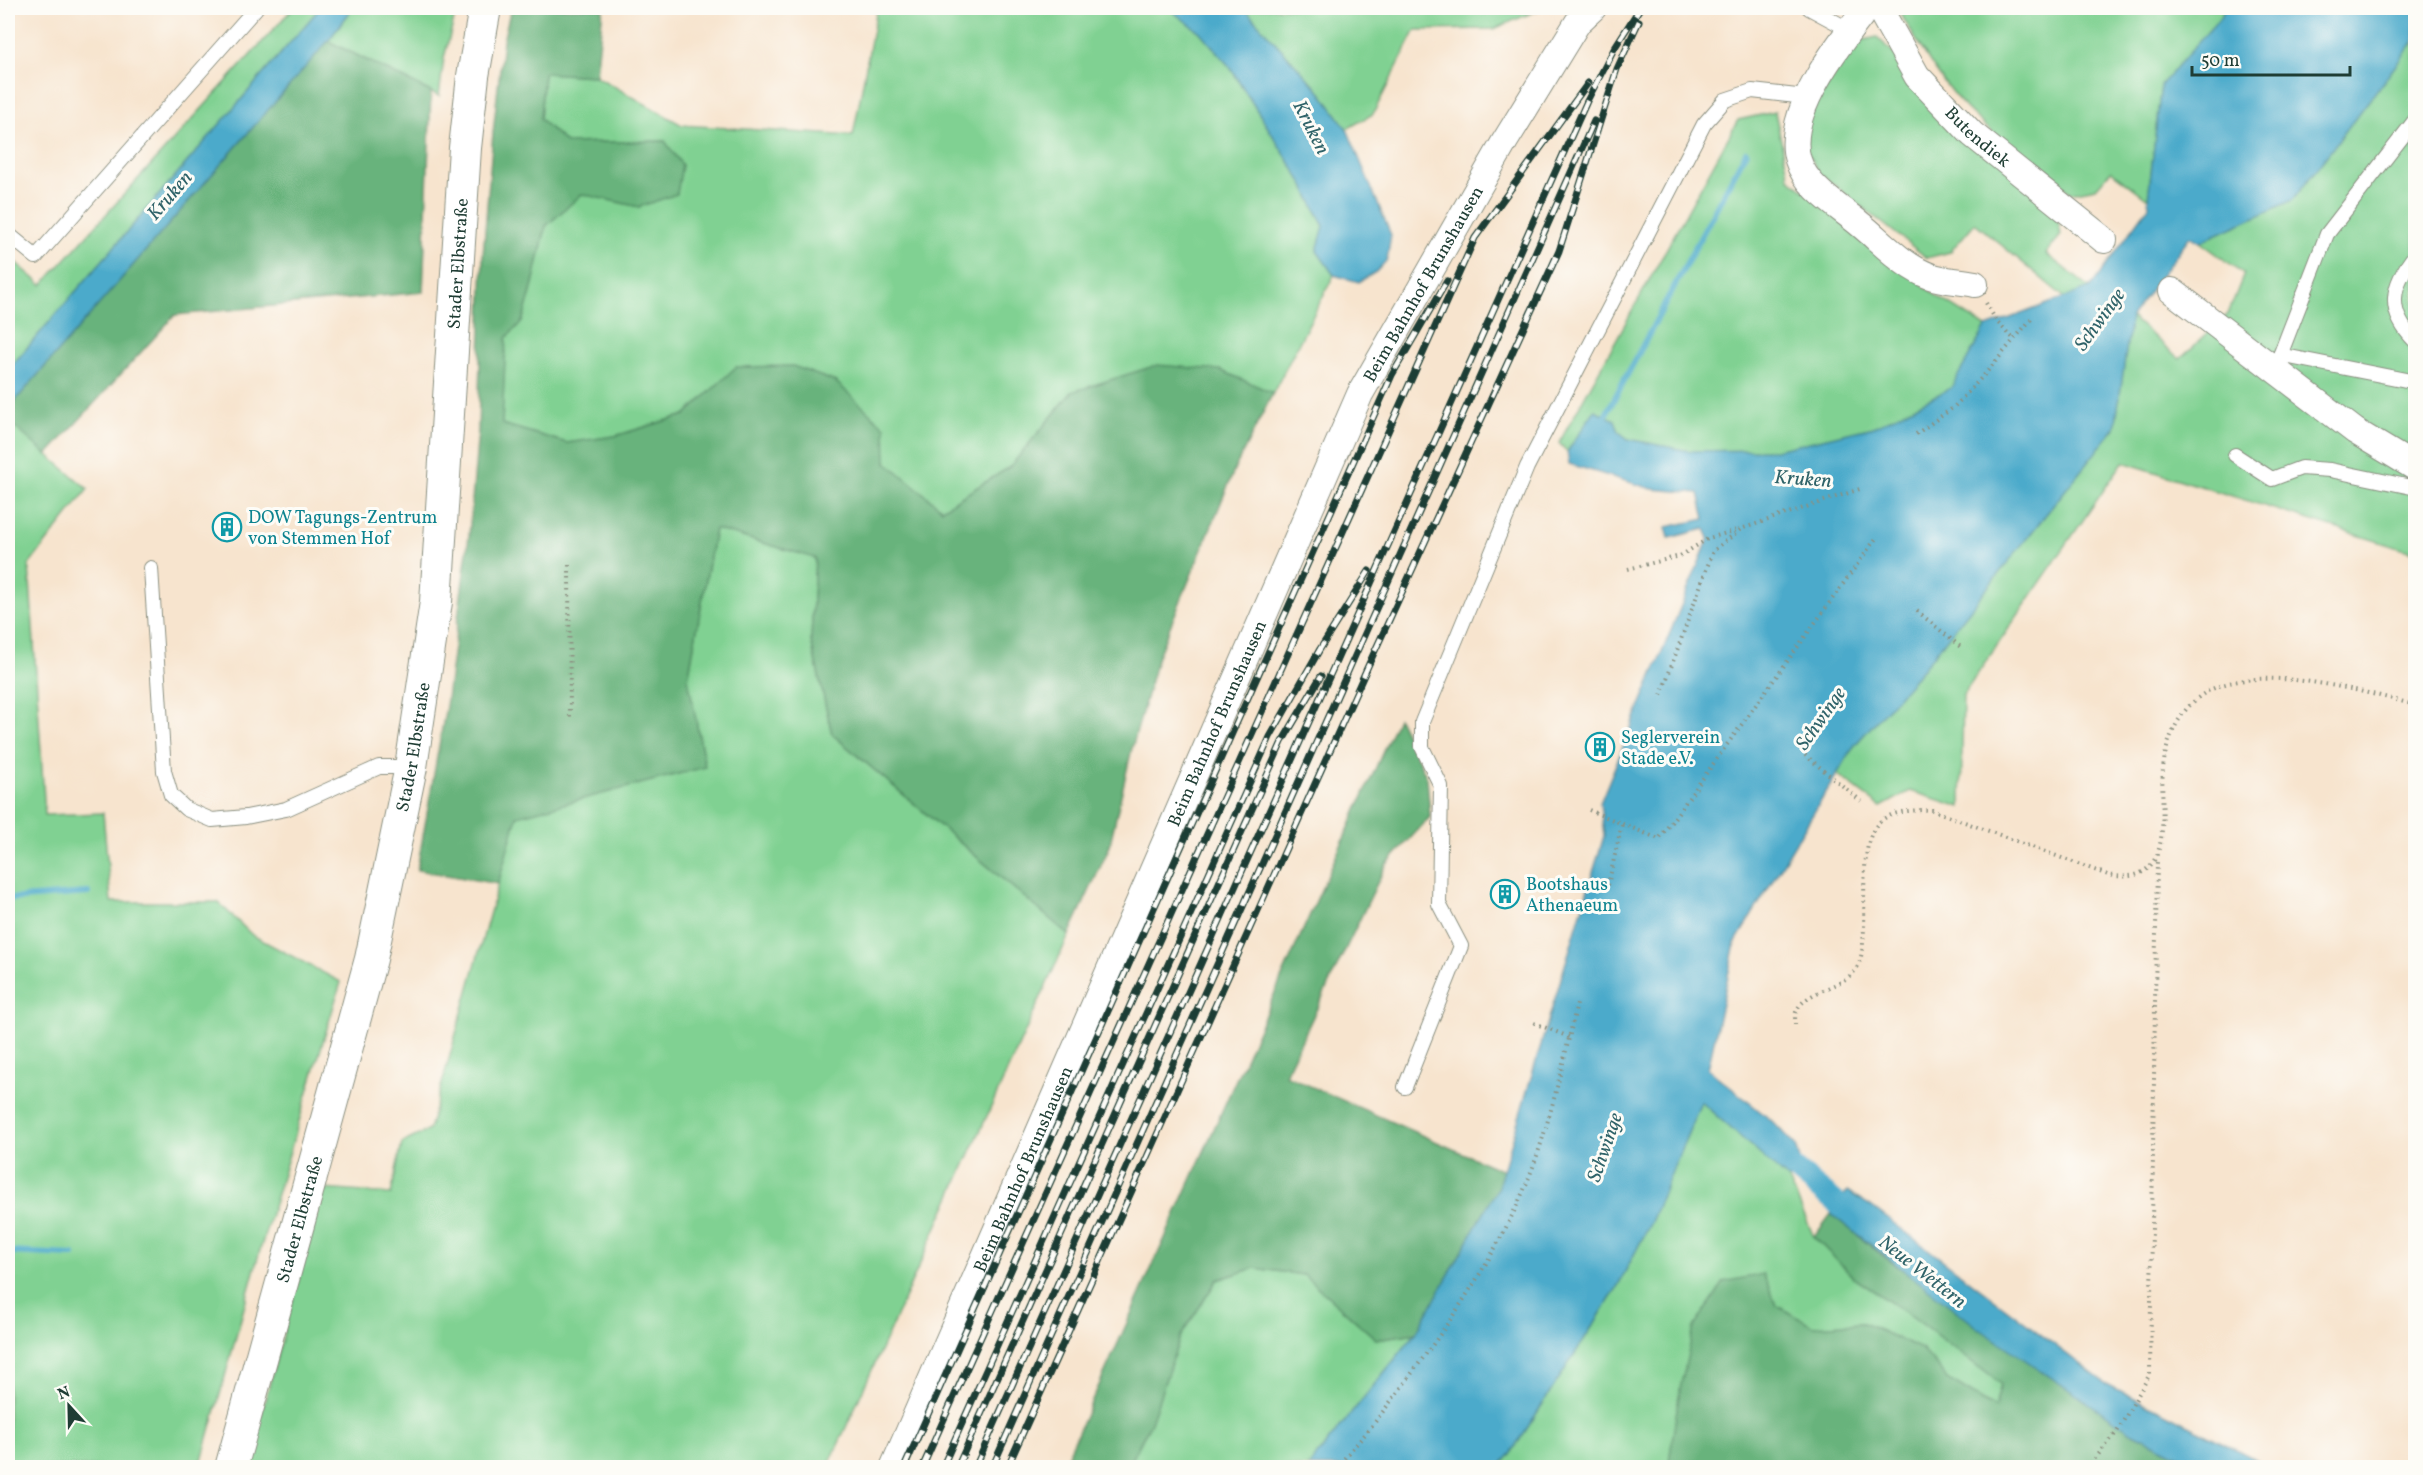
<svg xmlns="http://www.w3.org/2000/svg" width="2423" height="1475" viewBox="0 0 2423 1475" font-family="Vollkorn,serif">
  <style>
    .green { fill: #80d192; stroke: #508763; stroke-width: 1.5 }
    .forest { fill: #68b37c; stroke: #447858; stroke-width: 1.5 }
    .water { fill: #4caacb; stroke: #367480; stroke-width: 1.5 }
    .lines { fill: none; stroke-linecap: round; stroke-linejoin: round }
    .stream { stroke: #4caacb; stroke-width: 6 }
    .canal { stroke: #4caacb; stroke-width: 22 }
    .service-casing { stroke: #8b9081; stroke-width: 16 }
    .minor-casing { stroke: #8b9081; stroke-width: 28 }
    .tertiary-casing { stroke: #8b9081; stroke-width: 34 }
    .path { stroke: #8b9081; stroke-width: 4; stroke-dasharray: 1.5 4.5; stroke-linecap: butt }
    .service { stroke: #fff; stroke-width: 14 }
    .minor { stroke: #fff; stroke-width: 26 }
    .tertiary { stroke: #fff; stroke-width: 32 }
    .rail-casing { stroke: #1f3d34; stroke-width: 7 }
    .rail { stroke: #fdfcf7; stroke-width: 4.5; stroke-dasharray: 14; stroke-linecap: butt }
    .labels { text-anchor: middle; stroke-width: 6; stroke-linejoin: round; paint-order: stroke }
    .street-label { font-size: 18px; fill: #1f3d34; stroke: #fdfcf7 }
    .culture-label { font-size: 18px; fill: #0d838f; stroke: #fdfcf7; text-anchor: start }
    .water-label { font-size: 20px; font-style: italic; fill: #2f6369; stroke: #fdfcf7 }
  </style>
  <rect width="100%" height="100%" fill="#fdfcf7"/>
  <filter id="ink" filterUnits="userSpaceOnUse"><feTurbulence type="fractalNoise" baseFrequency=".0167" numOctaves="2"/><feDisplacementMap in="SourceGraphic" scale="12" xChannelSelector="R" yChannelSelector="G"/><feConvolveMatrix kernelMatrix="1 2 1 2 8 2 1 2 1" color-interpolation-filters="sRGB"/></filter>
  <filter id="wash" filterUnits="userSpaceOnUse"><feTurbulence type="fractalNoise" baseFrequency=".008" numOctaves="4" result="noise"/><feDisplacementMap in="SourceGraphic" scale="24" xChannelSelector="R" yChannelSelector="G"/><feGaussianBlur stdDeviation="1.35" result="paint"/><feColorMatrix in="noise" values="0 0 0 0 0 0 0 0 0 0 0 0 0 0 0 0 0 1.4 0 .05"/><feComposite in="paint" operator="in"/></filter>
  <g filter="url(#wash)">
    <rect width="100%" height="100%" fill="#f7e4ce"/>
    <g class="green">
      <path d="M 293,8 L 320,8 L 8,370 L 8,256 L 42,285 Z"/>
      <path d="M 353,8 L 457,8 L 444,58 L 439,96 L 328,41 Z"/>
      <path d="M 877,8 L 1168,8 L 1200,32 L 1230,67 L 1302,182 L 1324,227 L 1317,251 L 1334,275 L 1273,393 L 1220,370 L 1072,392 L 1010,467 L 942,509 L 886,462 L 737,367 L 685,415 L 615,436 L 567,443 L 501,424 L 506,338 L 522,321 L 531,292 L 546,226 L 582,194 L 639,207 L 665,141 L 566,143 L 540,119 L 544,73 L 596,76 L 682,125 L 853,136 Z"/>
      <path d="M 1244,8 L 1543,8 L 1494,29 L 1416,30 L 1373,114 L 1347,129 L 1322,94 Z"/>
      <path d="M 1897,8 L 2226,8 L 2218,20 L 2161,85 L 2148,199 L 2111,171 L 2096,188 L 2071,193 C 2036,166 1998,140 1967,109 C 1938,80 1918,42 1897,8 Z"/>
      <path d="M 1877,37 L 2056,210 L 2061,235 L 2046,254 L 2090,288 L 2065,298 L 1975,223 L 1950,252 L 1927,258 L 1819,173 L 1806,151 L 1807,120 L 1854,42 Z"/>
      <path d="M 2415,40 L 2415,553 L 2123,462 L 1963,695 L 1961,807 L 1910,791 L 1881,807 L 1837,774 L 1854,746 L 1920,672 L 2115,428 L 2131,317 L 2180,359 L 2228,314 L 2244,274 L 2200,242 L 2293,200 Z"/>
      <path d="M 1775,112 L 1789,178 L 1937,296 L 1986,327 L 1951,388 L 1874,427 L 1776,450 L 1689,451 L 1628,439 L 1619,432 L 1615,420 L 1595,410 L 1567,452 L 1559,443 L 1738,120 Z"/>
      <path d="M 8,421 L 88,489 L 29,565 L 45,815 L 103,813 L 111,902 L 218,902 L 252,935 L 341,982 L 258,1257 L 200,1467 L 8,1467 Z"/>
      <path d="M 715,529 L 815,558 L 811,641 L 832,734 L 1069,935 L 828,1467 L 246,1468 L 324,1189 L 391,1194 L 402,1143 L 429,1130 L 517,816 L 705,767 L 688,679 Z"/>
      <path d="M 1701,1102 L 1789,1180 L 1814,1237 L 1854,1278 L 1913,1317 L 2001,1384 L 1995,1408 L 1949,1380 L 1922,1349 L 1863,1323 L 1814,1326 L 1777,1306 L 1763,1274 L 1672,1455 L 1668,1467 L 1499,1468 L 1510,1455 L 1615,1291 L 1651,1222 Z"/>
      <path d="M 1254,1268 L 1304,1275 L 1376,1339 L 1416,1333 L 1308,1467 L 1128,1468 L 1151,1422 L 1180,1337 L 1217,1280 Z"/>
    </g>
    <g class="forest">
      <path d="M 511,8 L 603,8 L 596,76 L 544,73 L 540,119 L 566,143 L 665,141 L 682,165 L 677,194 L 639,207 L 582,194 L 546,226 L 531,292 L 522,322 L 506,338 L 502,424 L 567,443 L 615,436 L 685,415 L 736,367 L 793,366 L 836,382 L 885,427 L 886,462 L 942,509 L 1010,467 L 1072,392 L 1157,365 L 1220,370 L 1273,393 L 1236,466 L 1158,656 L 1132,748 L 1109,848 L 1069,935 L 832,734 L 811,641 L 815,558 L 715,529 L 688,679 L 705,767 L 517,816 L 498,884 L 417,870 L 446,706 L 469,536 L 478,431 L 483,255 L 493,133 L 503,41 Z"/>
      <path d="M 328,41 L 431,92 L 423,292 L 175,315 L 47,455 L 8,421 L 8,409 Z"/>
      <path d="M 1398,718 L 1427,778 L 1430,817 L 1386,865 L 1285,1075 L 1503,1171 L 1498,1187 L 1416,1333 L 1376,1339 L 1304,1275 L 1254,1268 L 1217,1280 L 1180,1337 L 1151,1422 L 1127,1467 L 1062,1468 Z"/>
      <path d="M 1831,1214 L 1883,1256 L 2133,1433 L 2203,1467 L 1668,1468 L 1680,1389 L 1694,1327 L 1724,1282 L 1763,1274 L 1777,1306 L 1814,1326 L 1863,1323 L 1922,1349 L 1949,1380 L 1995,1408 L 2001,1384 L 1913,1317 L 1854,1278 L 1814,1237 Z"/>
    </g>
    <g class="water">
      <path d="M 320,8 L 353,8 L 328,41 L 8,409 L 8,370 Z"/>
      <path d="M 1168,8 L 1244,8 L 1322,94 L 1347,129 L 1391,235 L 1387,260 L 1376,272 L 1359,282 L 1334,275 L 1317,251 L 1324,226 L 1302,182 L 1230,67 L 1200,32 Z"/>
      <path d="M 2226,8 L 2415,8 L 2415,40 L 2293,200 L 2200,242 L 2190,236 L 2131,317 L 2115,428 L 1920,672 L 1854,746 L 1735,943 L 1708,1069 L 1772,1121 L 1796,1146 L 1801,1163 L 1789,1180 L 1701,1102 L 1651,1222 L 1615,1291 L 1510,1455 L 1499,1467 L 1308,1467 L 1416,1333 L 1498,1187 L 1604,836 L 1600,803 L 1709,538 L 1705,529 L 1669,538 L 1666,527 L 1705,519 L 1699,493 L 1652,489 L 1569,464 L 1567,452 L 1595,410 L 1615,420 L 1619,432 L 1628,439 L 1689,451 L 1776,450 L 1874,427 L 1951,388 L 1986,327 L 2090,288 L 2149,206 L 2148,199 L 2161,85 L 2218,20 Z"/>
      <path d="M 1847,1191 L 1871,1206 L 2105,1383 L 2271,1467 L 2203,1467 L 2133,1433 L 1981,1330 L 1831,1214 Z"/>
    </g>
    <g class="lines">
      <g class="stream">
        <path d="M 1602,422 L 1746,152"/>
        <path d="M 8,899 L 88,893"/>
        <path d="M 8,1252 L 73,1255"/>
      </g>
      <path class="canal" d="M 1773,1151 L 1861,1223"/>
    </g>
  </g>
  <g filter="url(#ink)">
    <g class="lines">
      <g class="service-casing">
        <g id="service">
          <path d="M 1809,8 L 1850,30"/>
          <path d="M 8,234 L 36,257 L 256,8"/>
          <path d="M 2416,254 C 2391,285 2385,311 2416,342"/>
          <path d="M 2280,355 L 2416,382"/>
          <path d="M 2274,371 L 2327,234 L 2416,119"/>
          <path d="M 2235,455 L 2272,479 L 2301,468 L 2330,470 L 2416,488"/>
          <path d="M 151,568 L 164,771 L 171,795 L 186,809 L 212,820 L 246,817 L 286,809 L 379,767 L 411,767"/>
          <path d="M 1405,1087 L 1461,946 L 1439,904 L 1441,786 L 1422,747 L 1422,722 L 1527,467 L 1704,124 L 1725,100 L 1752,91 L 1806,97"/>
        </g>
      </g>
      <g class="minor-casing">
        <g id="minor">
          <path d="M 1867,8 C 1840,42 1783,114 1798,160 C 1806,188 1840,207 1861,225 C 1882,242 1904,267 1930,276 C 1944,281 1961,281 1975,284"/>
          <path id="s1" d="M 1879,8 L 1917,76 L 1972,134 L 2104,240"/>
          <path d="M 2172,291 L 2355,431 L 2416,468"/>
          <path id="s2" d="M 893,1468 L 1360,394 L 1505,141 L 1578,22 L 1593,8"/>
        </g>
      </g>
      <g class="tertiary-casing">
        <g id="tertiary">
          <path id="s3" d="M 231,1468 L 371,959 L 411,767 L 436,602 L 465,148 L 473,76 L 485,8"/>
        </g>
      </g>
      <g class="path">
        <path d="M 1986,303 L 1997,322 L 2015,340"/>
        <path d="M 1916,434 L 1954,407 L 1985,374 L 2033,317"/>
        <path d="M 569,565 L 570,721"/>
        <path d="M 1628,569 L 1680,556 L 1709,538 L 1737,530"/>
        <path d="M 1917,611 L 1963,649"/>
        <path d="M 1661,695 L 1713,551 L 1741,529 L 1863,488"/>
        <path d="M 1805,755 L 1861,801"/>
        <path d="M 1589,810 L 1659,839 L 1877,537"/>
        <path d="M 1608,885 L 1622,824"/>
        <path d="M 1534,1023 L 1569,1037"/>
        <path d="M 1795,1025 C 1795,1021 1795,1015 1796,1012 C 1805,989 1847,988 1858,966 C 1863,954 1863,942 1864,929 C 1865,905 1861,849 1874,829 C 1885,810 1913,810 1932,810 L 2108,875 C 2178,888 2159,812 2163,769 C 2166,738 2181,705 2210,690 C 2264,663 2360,691 2416,705"/>
        <path d="M 1337,1468 C 1349,1451 1363,1438 1375,1422 C 1430,1350 1486,1276 1523,1192 C 1547,1137 1563,1063 1577,1004"/>
        <path d="M 2087,1468 L 2117,1432 L 2150,1374 L 2157,858"/>
      </g>
      <use href="#service" class="service"/>
      <use href="#minor" class="minor"/>
      <use href="#tertiary" class="tertiary"/>
      <g class="rail-casing">
        <g id="rail">
          <path d="M 904,1468 L 1392,375 L 1447,281"/>
          <path d="M 922,1468 L 1475,238 L 1588,83"/>
          <path d="M 942,1468 L 1270,737 L 1320,649 L 1369,571"/>
          <path d="M 957,1468 L 1282,742 L 1321,676"/>
          <path d="M 975,1468 L 1587,101 L 1615,47 L 1640,8"/>
          <path d="M 992,1468 L 1594,121"/>
          <path d="M 1007,1468 L 1368,666 L 1559,251 L 1617,69 L 1639,21"/>
        </g>
      </g>
      <use href="#rail" class="rail"/>
    </g>
  </g>
  <defs>
    <g id="building-ring" transform="scale(1.5)"><circle r="9.5" fill="#fdfcf7" stroke="#0f9aa8" stroke-width="1.5"/><path d="M-4-6H4V6H1V3H-1V6H-4ZM-2.5-4.3h1.7v1.8h-1.7ZM.8-4.3h1.7v1.8H.8ZM-2.5-1h1.7V.8h-1.7ZM.8-1h1.7V.8H.8Z" fill="#0f9aa8"/></g>
  </defs>
  <g fill-rule="evenodd">
    <use href="#building-ring" x="227" y="527"/>
    <use href="#building-ring" x="1600" y="747"/>
    <use href="#building-ring" x="1505" y="894"/>
  </g>
  <g class="labels">
    <g class="street-label">
      <text dy="6" stroke="none"><textPath href="#s1" startOffset="164">Butendiek</textPath></text>
      <text dy="6" stroke="none"><textPath href="#s3" startOffset="1230">Stader Elbstraße</textPath></text>
      <text dy="6" stroke="none"><textPath href="#s2" startOffset="1298">Beim Bahnhof Brunshausen</textPath></text>
      <text dy="6" stroke="none"><textPath href="#s2" startOffset="812">Beim Bahnhof Brunshausen</textPath></text>
      <text dy="6" stroke="none"><textPath href="#s3" startOffset="744">Stader Elbstraße</textPath></text>
      <text dy="6" stroke="none"><textPath href="#s2" startOffset="326">Beim Bahnhof Brunshausen</textPath></text>
      <text dy="6" stroke="none"><textPath href="#s3" startOffset="258">Stader Elbstraße</textPath></text>
    </g>
    <g class="culture-label">
      <text x="248" y="523">DOW Tagungs-Zentrum<tspan x="248" dy="21">von Stemmen Hof</tspan></text>
      <text x="1621" y="743">Seglerverein<tspan x="1621" dy="21">Stade e.V.</tspan></text>
      <text x="1526" y="890">Bootshaus<tspan x="1526" dy="21">Athenaeum</tspan></text>
    </g>
    <g class="water-label">
      <text transform="translate(1312 127) rotate(63)" y="7">Kruken</text>
      <text transform="translate(169 195) rotate(-49)" y="7">Kruken</text>
      <text transform="translate(2099 319) rotate(-54)" y="7">Schwinge</text>
      <text transform="translate(1803 478) rotate(4)" y="7">Kruken</text>
      <text transform="translate(1820 718) rotate(-55)" y="7">Schwinge</text>
      <text transform="translate(1604 1147) rotate(-71)" y="7">Schwinge</text>
      <text transform="translate(1923 1271) rotate(38)" y="7">Neue Wettern</text>
    </g>
  </g>
  <rect width="2423" height="1475" fill="none" stroke="#fdfcf7" stroke-width="30"/>
  <g transform="translate(69 1406) rotate(338)" stroke="#fdfcf7" stroke-width="4.5" paint-order="stroke">
  <path d="M0-4.5L10 22L0 15L-10 22Z" fill="#1f3d34"/>
  <text y="-9" font-size="16" font-weight="bold" text-anchor="middle" fill="#1f3d34">N</text>
  </g>
  <path d="M2192 66v9h158v-9" fill="none" stroke="#1f3d34" stroke-width="3"/>
  <text x="2201" y="66" font-size="18" fill="#1f3d34" stroke="#fdfcf7" stroke-width="4.5" paint-order="stroke">50 m</text>
</svg>
